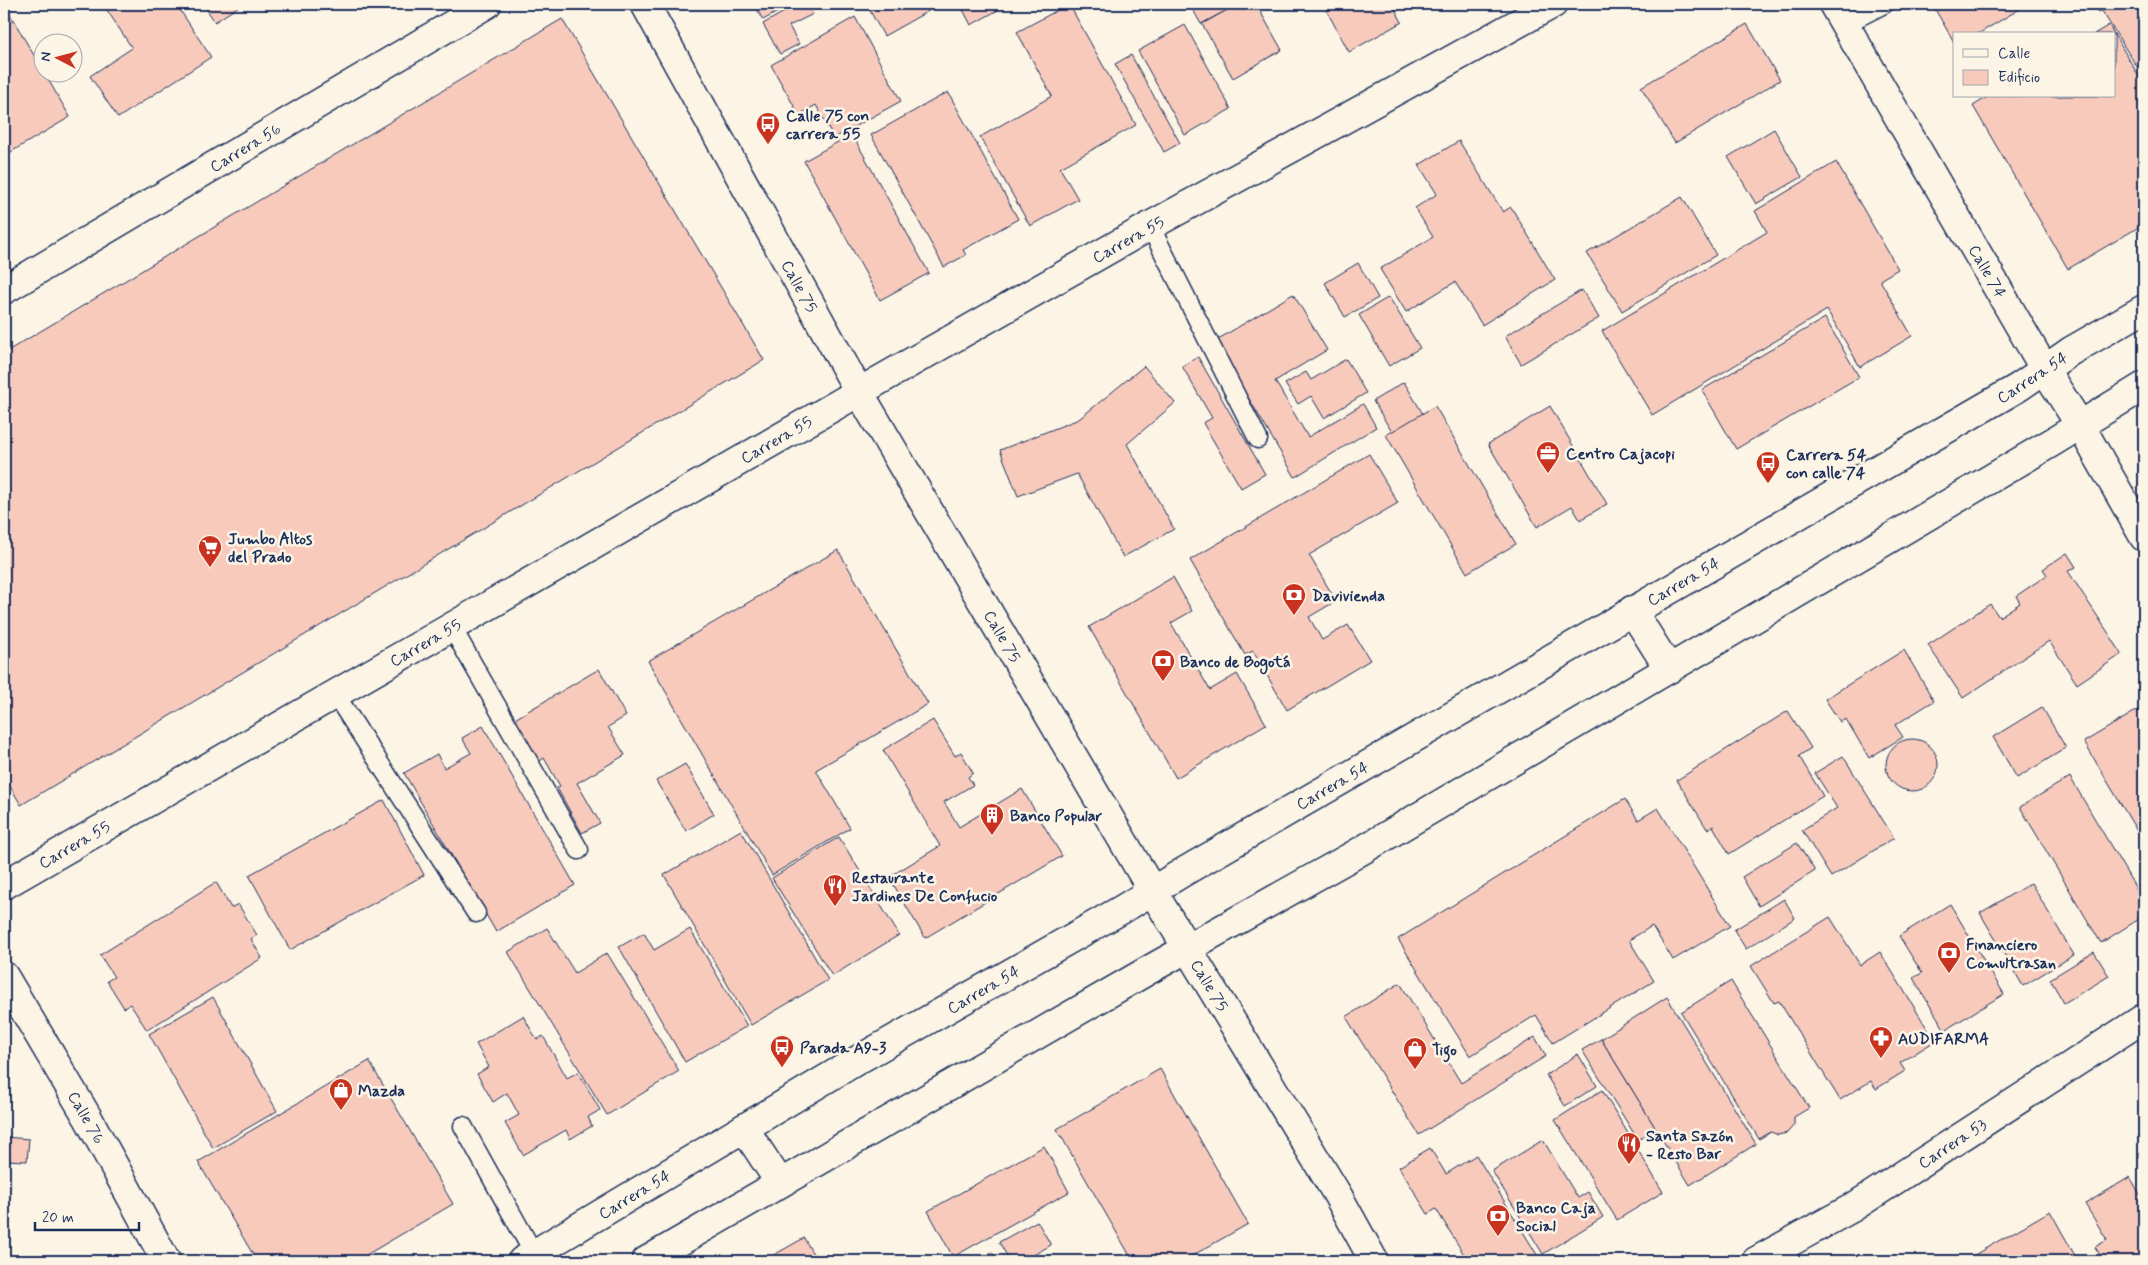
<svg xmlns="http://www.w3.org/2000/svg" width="2148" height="1265" viewBox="0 0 2148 1265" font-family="Mynerve,sans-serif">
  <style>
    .building { fill: #f8cabc; stroke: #1b2f5e }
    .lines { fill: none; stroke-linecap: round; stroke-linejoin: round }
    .service-casing { stroke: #1b2f5e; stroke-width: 21 }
    .minor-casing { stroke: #1b2f5e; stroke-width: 31 }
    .tertiary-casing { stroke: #1b2f5e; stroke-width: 31 }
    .secondary-casing { stroke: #1b2f5e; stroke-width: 31 }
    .service { stroke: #fcf5e5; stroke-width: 18 }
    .minor { stroke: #fcf5e5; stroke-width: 28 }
    .tertiary { stroke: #fcf5e5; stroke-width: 28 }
    .secondary { stroke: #fcf5e5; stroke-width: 28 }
    .labels { text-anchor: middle; stroke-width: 5; stroke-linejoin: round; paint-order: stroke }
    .poi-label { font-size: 16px; font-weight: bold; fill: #1b2f5e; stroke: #fcf5e5; text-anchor: start }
    .street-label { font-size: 16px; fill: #1b2f5e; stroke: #fcf5e5 }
  </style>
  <rect width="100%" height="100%" fill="#fcf5e5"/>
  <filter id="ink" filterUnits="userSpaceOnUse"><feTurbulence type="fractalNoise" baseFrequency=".02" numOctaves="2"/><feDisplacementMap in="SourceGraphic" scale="10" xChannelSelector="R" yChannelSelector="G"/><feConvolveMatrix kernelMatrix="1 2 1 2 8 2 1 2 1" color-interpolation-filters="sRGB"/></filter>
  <g filter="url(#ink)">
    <g class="building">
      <path d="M 4,4 L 70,117 L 4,156 Z"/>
      <path d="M 103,4 L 176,4 L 211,57 L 118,118 L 90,76 L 132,48 Z"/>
      <path d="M 203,4 L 242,4 L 215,22 Z"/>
      <path d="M 754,4 L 783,4 L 785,8 L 763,20 Z"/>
      <path d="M 788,4 L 807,4 L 813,14 L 789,26 L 799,44 L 780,54 L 763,24 L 791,8 Z"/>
      <path d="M 879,4 L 938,4 L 939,5 L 884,36 L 869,9 Z"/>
      <path d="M 960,4 L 994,4 L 998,10 L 971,25 Z"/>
      <path d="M 1069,4 L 1136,125 L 1060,168 L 1078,199 L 1030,226 L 980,137 L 1052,96 L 1017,32 Z"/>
      <path d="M 1200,4 L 1223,4 L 1227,10 L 1201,24 L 1192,8 Z"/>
      <path d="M 1238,4 L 1256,4 L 1282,50 L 1233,78 L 1202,24 Z"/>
      <path d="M 1323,4 L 1392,4 L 1402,22 L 1349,52 Z"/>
      <path d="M 1932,4 L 2028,4 L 1978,34 L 1954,34 L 1954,42 Z"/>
      <path d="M 2093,4 L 2113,4 L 2098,12 Z"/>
      <path d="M 2115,4 L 2144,4 L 2144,78 L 2102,11 Z"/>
      <path d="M 855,17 L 901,101 L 834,138 L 816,105 L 799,115 L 771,65 Z"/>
      <path d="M 562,19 L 764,360 L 21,805 L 4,776 L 4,353 Z"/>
      <path d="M 1747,24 L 1780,80 L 1675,143 L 1641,87 Z"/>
      <path d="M 1185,25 L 1231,109 L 1185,135 L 1138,51 Z"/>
      <path d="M 2109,25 L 2114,34 L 2094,34 Z"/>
      <path d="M 2114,34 L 2144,85 L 2144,224 L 2068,269 L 1973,106 L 1989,96 L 2114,96 Z"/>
      <path d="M 1131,55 L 1180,143 L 1164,152 L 1115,64 Z"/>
      <path d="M 948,92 L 1018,219 L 963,250 L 966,255 L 944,267 L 871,135 Z"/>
      <path d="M 1774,129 L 1802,177 L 1756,204 L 1728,157 Z"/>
      <path d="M 852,134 L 929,273 L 880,300 L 804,161 Z"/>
      <path d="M 1459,141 L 1503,212 L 1511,207 L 1555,280 L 1482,325 L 1455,282 L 1406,312 L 1380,269 L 1433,237 L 1415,208 L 1437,194 L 1419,165 Z"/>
      <path d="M 1836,162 L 1898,269 L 1880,280 L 1912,336 L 1860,367 L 1827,310 L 1652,415 L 1602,331 L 1767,232 L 1755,211 Z"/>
      <path d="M 1682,197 L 1716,255 L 1622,311 L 1587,253 Z"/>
      <path d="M 1358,263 L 1378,298 L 1345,317 L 1325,283 Z"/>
      <path d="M 1582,290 L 1599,318 L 1521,364 L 1505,336 Z"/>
      <path d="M 1293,294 L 1327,350 L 1275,381 L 1308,437 L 1363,404 L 1376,427 L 1295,477 L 1215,341 Z"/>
      <path d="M 1389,297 L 1420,348 L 1389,366 L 1359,315 Z"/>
      <path d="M 1825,318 L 1859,377 L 1736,449 L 1702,390 Z"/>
      <path d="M 1198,357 L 1265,474 L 1241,488 L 1203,423 L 1212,418 L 1182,366 Z"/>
      <path d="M 1346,359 L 1366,393 L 1324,418 L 1311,396 L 1298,404 L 1285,384 L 1306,372 L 1311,380 Z"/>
      <path d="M 1144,366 L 1175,403 L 1127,444 L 1174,529 L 1123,557 L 1077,474 L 1018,496 L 1000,450 L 1079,419 Z"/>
      <path d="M 1404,382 L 1423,414 L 1392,432 L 1373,401 Z"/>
      <path d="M 1435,406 L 1516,544 L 1467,573 L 1386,435 Z"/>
      <path d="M 1550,406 L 1607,504 L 1580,520 L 1572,506 L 1537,527 L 1488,444 Z"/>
      <path d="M 1369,454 L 1398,503 L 1309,555 L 1336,601 L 1309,617 L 1322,640 L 1348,625 L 1370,660 L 1287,710 L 1253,651 L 1245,655 L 1190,560 Z"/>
      <path d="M 838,550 L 928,704 L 816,770 L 850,828 L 772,875 L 648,661 Z"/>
      <path d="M 2067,553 L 2076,567 L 2068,571 L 2122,654 L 2077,684 L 2049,641 L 1963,698 L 1928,645 L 1990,604 L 1999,617 L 2020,603 L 2016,596 L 2047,575 L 2043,569 Z"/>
      <path d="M 1173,577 L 1192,611 L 1171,623 L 1210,690 L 1237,674 L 1266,724 L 1176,778 L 1089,627 Z"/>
      <path d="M 1904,650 L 1934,701 L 1895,725 L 1903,737 L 1869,758 L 1846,719 L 1840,722 L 1825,699 Z"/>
      <path d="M 599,669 L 626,716 L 608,727 L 625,755 L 577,783 L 600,823 L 582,833 L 557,788 L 560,786 L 544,758 L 537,763 L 513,720 Z"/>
      <path d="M 2042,707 L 2066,748 L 2017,778 L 1993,737 Z"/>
      <path d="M 2141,708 L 2144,713 L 2144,843 L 2084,742 Z"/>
      <path d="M 1788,711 L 1811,748 L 1799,756 L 1823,796 L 1729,854 L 1713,826 L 1707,829 L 1677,780 Z"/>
      <path d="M 933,720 L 955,756 L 961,752 L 973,773 L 968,777 L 973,785 L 944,802 L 959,827 L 1022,789 L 1062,856 L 925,938 L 889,877 L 940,846 L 883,750 Z"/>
      <path d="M 483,726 L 575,885 L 496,932 L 404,773 L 437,754 L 444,768 L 471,753 L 462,738 Z"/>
      <circle cx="1912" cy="765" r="26"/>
      <path d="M 1843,756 L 1894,838 L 1831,877 L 1802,830 L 1837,808 L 1815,773 Z"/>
      <path d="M 685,764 L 714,814 L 686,831 L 656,781 Z"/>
      <path d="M 2070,777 L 2144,902 L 2144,916 L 2101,943 L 2020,807 Z"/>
      <path d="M 1625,799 L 1638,820 L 1658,808 L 1730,926 L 1673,960 L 1652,926 L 1629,940 L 1654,981 L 1553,1043 L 1536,1015 L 1470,1056 L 1398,939 Z"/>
      <path d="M 384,800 L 424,875 L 290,950 L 249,875 Z"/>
      <path d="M 741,830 L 828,980 L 751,1025 L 664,875 Z"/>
      <path d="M 839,837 L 899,935 L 832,976 L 772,878 Z"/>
      <path d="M 1797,843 L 1815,871 L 1759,906 L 1742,877 Z"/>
      <path d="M 216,882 L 231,908 L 238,904 L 257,935 L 251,939 L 262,958 L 147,1030 L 130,1004 L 124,1008 L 107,981 L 114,977 L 100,955 Z"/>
      <path d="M 2031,883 L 2074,955 L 2023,986 L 1980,913 Z"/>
      <path d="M 1784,899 L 1795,918 L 1746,949 L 1734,930 Z"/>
      <path d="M 1950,904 L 2004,994 L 1945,1030 L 1913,978 L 1922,973 L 1899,936 Z"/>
      <path d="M 1830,917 L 1860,965 L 1880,952 L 1935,1041 L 1900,1063 L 1905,1071 L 1876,1089 L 1871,1081 L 1840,1100 L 1779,1001 L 1774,1003 L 1751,966 Z"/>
      <path d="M 547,928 L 575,973 L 607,953 L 679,1071 L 607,1115 L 508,952 Z"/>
      <path d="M 690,929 L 747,1026 L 685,1062 L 619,947 L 644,933 L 654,950 Z"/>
      <path d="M 2094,952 L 2109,976 L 2064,1003 L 2050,979 Z"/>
      <path d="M 1731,981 L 1809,1108 L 1794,1117 L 1794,1125 L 1787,1133 L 1778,1135 L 1771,1132 L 1759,1139 L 1681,1012 Z"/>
      <path d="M 1400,983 L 1461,1083 L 1535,1037 L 1546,1056 L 1419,1135 L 1346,1017 Z"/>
      <path d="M 213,997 L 277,1111 L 213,1148 L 149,1034 Z"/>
      <path d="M 1667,997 L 1756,1144 L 1690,1185 L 1601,1039 Z"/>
      <path d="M 523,1016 L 537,1040 L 543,1036 L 567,1078 L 578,1072 L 600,1110 L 588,1117 L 592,1126 L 570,1139 L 566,1130 L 523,1155 L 505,1123 L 519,1115 L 507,1093 L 493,1102 L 477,1074 L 489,1067 L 476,1044 Z"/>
      <path d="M 1601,1039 L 1656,1129 L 1638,1140 L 1582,1050 Z"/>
      <path d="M 1578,1054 L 1597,1086 L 1565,1106 L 1546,1075 Z"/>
      <path d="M 369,1061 L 453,1204 L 356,1261 L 257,1261 L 198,1162 Z"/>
      <path d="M 1160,1069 L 1248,1224 L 1183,1261 L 1133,1261 L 1057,1129 Z"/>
      <path d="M 1602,1090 L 1663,1192 L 1617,1220 L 1555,1120 Z"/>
      <path d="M 4,1137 L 29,1139 L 27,1161 L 4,1160 Z"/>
      <path d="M 1543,1140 L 1578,1198 L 1588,1192 L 1603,1217 L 1543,1254 L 1492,1171 Z"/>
      <path d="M 1044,1146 L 1069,1192 L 953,1257 L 928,1211 Z"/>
      <path d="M 1430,1148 L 1446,1174 L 1476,1155 L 1539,1258 L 1534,1261 L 1468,1261 L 1436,1209 L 1428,1214 L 1399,1167 Z"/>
      <path d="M 2130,1177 L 2144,1201 L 2144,1261 L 2104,1261 L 2095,1247 L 2107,1240 L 2085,1204 Z"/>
      <path d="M 2050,1211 L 2078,1261 L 1964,1261 Z"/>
      <path d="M 1037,1221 L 1051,1245 L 1023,1261 L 1010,1261 L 999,1242 Z"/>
      <path d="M 804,1238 L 817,1261 L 775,1261 L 772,1256 Z"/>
      <path d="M 992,1252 L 997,1261 L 976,1261 Z"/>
    </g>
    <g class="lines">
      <g class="service-casing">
        <g id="service">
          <path d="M 1845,24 L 1884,4"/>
          <path d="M 1150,226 L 1258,439"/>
          <path d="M 451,626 L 579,850"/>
          <path d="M 335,694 L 476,913"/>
          <path d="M 463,1126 L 534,1254"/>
        </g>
      </g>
      <g class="minor-casing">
        <g id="minor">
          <path d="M 1833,4 L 2045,370 L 2080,425 L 2144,537"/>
          <path d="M 4,290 L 487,4"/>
          <path d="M 4,885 L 859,392 L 1150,226 L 1553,4"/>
        </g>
      </g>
      <g class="tertiary-casing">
        <g id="tertiary">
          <path d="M 645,4 L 859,392 L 1153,892"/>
          <path d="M 4,976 L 88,1118 L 166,1261"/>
          <path d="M 1756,1261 L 1852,1208 L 2144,1018"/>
        </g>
      </g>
      <g class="secondary-casing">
        <g id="secondary">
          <path d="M 1632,610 L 1669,669"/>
          <path d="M 1153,892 L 1337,1194 L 1374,1261"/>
          <path d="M 744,1128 L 780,1183"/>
          <path d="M 522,1261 L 856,1061 L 1121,910 L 1185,871 L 2019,387 L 2071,351 L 2144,309"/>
          <path d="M 646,1261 L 1154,967 L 1354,855 L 2051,443 L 2144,386"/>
        </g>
      </g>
      <use href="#service" class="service"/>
      <use href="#minor" class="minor"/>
      <use href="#tertiary" class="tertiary"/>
      <use href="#secondary" class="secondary"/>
    </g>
  </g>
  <defs>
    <g id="bus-pin" transform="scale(1.25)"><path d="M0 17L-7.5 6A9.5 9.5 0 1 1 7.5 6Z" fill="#c8321e" stroke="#fcf5e5"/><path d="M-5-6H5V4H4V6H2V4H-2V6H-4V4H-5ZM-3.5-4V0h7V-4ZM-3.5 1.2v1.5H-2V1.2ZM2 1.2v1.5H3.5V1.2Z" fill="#fff"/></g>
    <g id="office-pin" transform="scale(1.25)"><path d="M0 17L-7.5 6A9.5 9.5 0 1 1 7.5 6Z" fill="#c8321e" stroke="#fcf5e5"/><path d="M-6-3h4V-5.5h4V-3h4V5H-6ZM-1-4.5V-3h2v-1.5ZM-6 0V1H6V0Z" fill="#fff"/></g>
    <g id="supermarket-pin" transform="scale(1.25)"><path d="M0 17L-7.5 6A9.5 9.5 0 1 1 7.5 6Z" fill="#c8321e" stroke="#fcf5e5"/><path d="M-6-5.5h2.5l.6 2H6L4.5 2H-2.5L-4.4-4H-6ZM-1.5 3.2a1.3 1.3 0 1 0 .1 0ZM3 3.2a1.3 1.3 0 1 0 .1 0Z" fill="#fff"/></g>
    <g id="bank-pin" transform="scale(1.25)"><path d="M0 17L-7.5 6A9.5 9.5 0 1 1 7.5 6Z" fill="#c8321e" stroke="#fcf5e5"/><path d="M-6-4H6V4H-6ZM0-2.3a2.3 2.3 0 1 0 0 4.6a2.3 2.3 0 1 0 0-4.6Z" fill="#fff"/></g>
    <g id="building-pin" transform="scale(1.25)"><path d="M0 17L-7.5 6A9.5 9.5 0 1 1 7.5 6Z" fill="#c8321e" stroke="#fcf5e5"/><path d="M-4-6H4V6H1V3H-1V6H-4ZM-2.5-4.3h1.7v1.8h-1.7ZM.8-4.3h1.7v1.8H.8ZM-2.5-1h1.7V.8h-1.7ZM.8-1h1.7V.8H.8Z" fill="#fff"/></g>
    <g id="restaurant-pin" transform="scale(1.25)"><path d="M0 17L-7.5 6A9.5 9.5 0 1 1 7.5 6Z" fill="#c8321e" stroke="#fcf5e5"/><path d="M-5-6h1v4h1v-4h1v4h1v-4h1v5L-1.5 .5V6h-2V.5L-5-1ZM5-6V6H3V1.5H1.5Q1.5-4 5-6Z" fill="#fff"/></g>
    <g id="pharmacy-pin" transform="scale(1.25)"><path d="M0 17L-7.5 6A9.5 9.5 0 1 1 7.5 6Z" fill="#c8321e" stroke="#fcf5e5"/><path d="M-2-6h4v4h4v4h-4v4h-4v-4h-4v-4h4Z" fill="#fff"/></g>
    <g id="shop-pin" transform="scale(1.25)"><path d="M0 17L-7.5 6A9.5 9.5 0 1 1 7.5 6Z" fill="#c8321e" stroke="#fcf5e5"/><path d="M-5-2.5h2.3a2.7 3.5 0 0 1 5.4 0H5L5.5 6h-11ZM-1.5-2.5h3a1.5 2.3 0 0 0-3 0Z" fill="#fff"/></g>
  </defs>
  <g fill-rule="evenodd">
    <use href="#bus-pin" x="768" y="124"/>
    <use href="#office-pin" x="1548" y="453"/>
    <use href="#bus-pin" x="1768" y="463"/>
    <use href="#supermarket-pin" x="210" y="547"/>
    <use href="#bank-pin" x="1294" y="595"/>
    <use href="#bank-pin" x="1163" y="661"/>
    <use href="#building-pin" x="992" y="815"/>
    <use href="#restaurant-pin" x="835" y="886"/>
    <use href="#bank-pin" x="1949" y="953"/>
    <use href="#pharmacy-pin" x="1881" y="1038"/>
    <use href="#bus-pin" x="782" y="1047"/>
    <use href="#shop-pin" x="1415" y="1049"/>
    <use href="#shop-pin" x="341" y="1090"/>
    <use href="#restaurant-pin" x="1629" y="1144"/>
    <use href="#bank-pin" x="1498" y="1216"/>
  </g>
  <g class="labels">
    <g class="poi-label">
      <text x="786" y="121">Calle 75 con<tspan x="786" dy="18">carrera 55</tspan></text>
      <text x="1566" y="459">Centro Cajacopi</text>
      <text x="1786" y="460">Carrera 54<tspan x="1786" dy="18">con calle 74</tspan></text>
      <text x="228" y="544">Jumbo Altos<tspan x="228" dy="18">del Prado</tspan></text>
      <text x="1312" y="601">Davivienda</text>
      <text x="1180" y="667">Banco de Bogotá</text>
      <text x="1010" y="821">Banco Popular</text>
      <text x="852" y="883">Restaurante<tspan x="852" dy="18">Jardines De Confucio</tspan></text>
      <text x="1966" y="950">Financiero<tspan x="1966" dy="18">Comultrasan</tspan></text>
      <text x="1898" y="1044">AUDIFARMA</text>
      <text x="800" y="1053">Parada A9-3</text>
      <text x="1432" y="1055">Tigo</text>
      <text x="358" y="1096">Mazda</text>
      <text x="1646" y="1141">Santa Sazón<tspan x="1646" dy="18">- Resto Bar</tspan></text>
      <text x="1516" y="1213">Banco Caja<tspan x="1516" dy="18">Social</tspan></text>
    </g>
    <g class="street-label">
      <text transform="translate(245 147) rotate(-31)" y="6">Carrera 56</text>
      <text transform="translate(1128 239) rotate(-29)" y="6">Carrera 55</text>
      <text transform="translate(1988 271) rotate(60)" y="6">Calle 74</text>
      <text transform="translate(800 286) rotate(61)" y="6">Calle 75</text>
      <text transform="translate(2032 377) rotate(-33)" y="6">Carrera 54</text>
      <text transform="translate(776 439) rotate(-30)" y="6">Carrera 55</text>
      <text transform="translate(1683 581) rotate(-30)" y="6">Carrera 54</text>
      <text transform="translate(1003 636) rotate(60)" y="6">Calle 75</text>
      <text transform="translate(425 642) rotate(-30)" y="6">Carrera 55</text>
      <text transform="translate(1332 785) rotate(-30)" y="6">Carrera 54</text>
      <text transform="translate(74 844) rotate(-30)" y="6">Carrera 55</text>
      <text transform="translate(1210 985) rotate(59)" y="6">Calle 75</text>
      <text transform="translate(983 989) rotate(-30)" y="6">Carrera 54</text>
      <text transform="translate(87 1117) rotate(60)" y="6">Calle 76</text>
      <text transform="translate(1952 1143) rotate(-33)" y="6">Carrera 53</text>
      <text transform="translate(634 1194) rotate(-31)" y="6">Carrera 54</text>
    </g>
  </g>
  <rect width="2148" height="1265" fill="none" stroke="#fcf5e5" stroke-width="20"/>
  <rect x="10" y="10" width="2128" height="1245" fill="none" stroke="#1b2f5e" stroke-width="2" filter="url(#ink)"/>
  <rect x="1953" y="32" width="162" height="65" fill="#fcf5e5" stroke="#a2a6af"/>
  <rect x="1963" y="49" width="25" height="8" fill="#fcf5e5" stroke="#a2a6af"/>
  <text x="1998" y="58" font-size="15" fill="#1b2f5e">Calle</text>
  <rect x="1963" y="70" width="25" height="15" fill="#f8cabc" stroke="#a2a6af"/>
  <text x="1998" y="82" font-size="15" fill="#1b2f5e">Edificio</text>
  <g transform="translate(58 58) rotate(276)"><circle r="24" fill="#fcf5e5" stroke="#a2a6af"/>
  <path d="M0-4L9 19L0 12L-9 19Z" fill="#c8321e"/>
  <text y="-8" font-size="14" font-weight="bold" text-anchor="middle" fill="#1b2f5e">N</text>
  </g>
  <path d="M35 1222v8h104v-8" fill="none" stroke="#1b2f5e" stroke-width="2.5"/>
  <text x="42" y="1222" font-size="15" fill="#1b2f5e" stroke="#fcf5e5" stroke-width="4" paint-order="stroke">20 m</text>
</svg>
